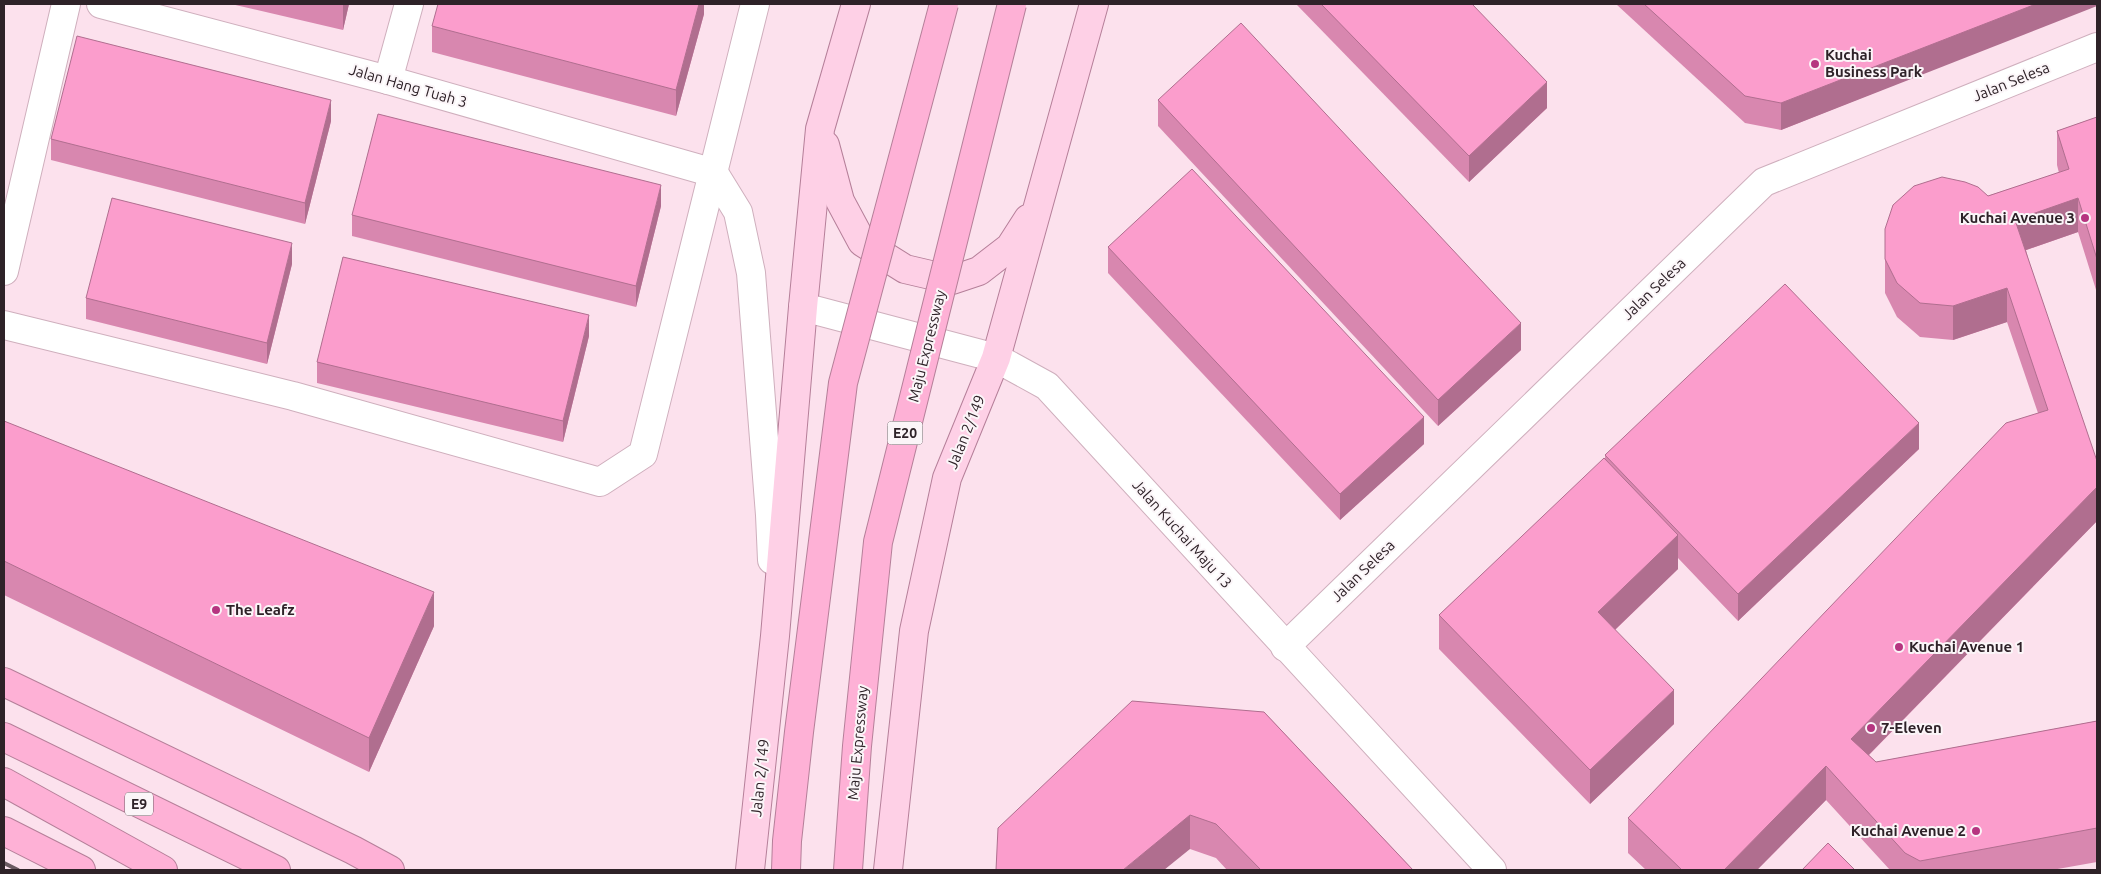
<svg xmlns="http://www.w3.org/2000/svg" width="2101" height="874" viewBox="0 0 2101 874" font-family="Ubuntu,sans-serif">
  <style>
    .lines { fill: none; stroke-linecap: round; stroke-linejoin: round }
    .minor-casing { stroke: #cfafbd; stroke-width: 30 }
    .major-casing { stroke: #b57f99; stroke-width: 30 }
    .highway-casing { stroke: #b57f99; stroke-width: 30 }
    .minor { stroke: #fff; stroke-width: 28 }
    .major { stroke: #fed0e6; stroke-width: 28 }
    .highway { stroke: #feb1d6; stroke-width: 28 }
    .rail { stroke: #6a5a61; stroke-width: 4 }
    .highway-bridge-casing { stroke: #b57f99; stroke-width: 30; stroke-linecap: butt }
    .highway-bridge { stroke: #feb1d6; stroke-width: 28 }
    .wall { fill: #d887af }
    .shaded-wall { fill: #b06e8f }
    .building { fill: #fb9dcc; stroke: #b06e8f }
    .poi-dot { fill: #b63580; stroke: #fbf5f8; stroke-width: 2 }
    .labels { text-anchor: middle; stroke-width: 4; stroke-linejoin: round; paint-order: stroke }
    .shield { fill: #fbf5f8; stroke: #6c6166; stroke-width: 1 }
    .shield-label { font-size: 14px; font-weight: bold; fill: #2e2228 }
    .poi-label { font-size: 15px; font-weight: bold; fill: #2e2228; stroke: #fbf5f8; text-anchor: start }
    .street-label { font-size: 15px; fill: #2e2228; stroke: #fbf5f8 }
  </style>
  <rect width="100%" height="100%" fill="#fce1ed"/>
  <g class="lines">
    <g class="minor-casing">
      <g id="minor">
        <path d="M 101,4 L 388,80 L 714,173"/>
        <path d="M 388,80 L 409,4"/>
        <path d="M 714,173 L 738,212 L 751,273 L 770,515 L 772,560"/>
        <path d="M 4,271 L 66,4"/>
        <path d="M 803,307 L 996,358 L 1047,386 L 1492,870"/>
        <path d="M 4,325 L 293,396 L 600,482 L 643,454 L 755,4"/>
        <path d="M 1285,647 L 1764,182 L 2097,47"/>
      </g>
    </g>
    <g class="major-casing">
      <g id="major">
        <path d="M 825,145 L 840,201 L 862,242 L 905,269 L 952,280 L 979,271 L 1010,247 L 1028,219"/>
        <path d="M 750,870 L 775,636 L 803,307 L 820,129 L 856,4"/>
        <path d="M 888,870 L 914,631 L 947,478 L 996,358 L 1094,4"/>
      </g>
    </g>
    <g class="highway-casing">
      <g id="highway">
        <path d="M 4,682 L 353,850 L 390,870"/>
        <path d="M 4,737 L 276,870"/>
        <path d="M 4,782 L 163,870"/>
        <path d="M 4,831 L 81,870"/>
      </g>
    </g>
    <use href="#minor" class="minor"/>
    <use href="#major" class="major"/>
    <use href="#highway" class="highway"/>
    <path class="rail" d="M 4,863 L 18,870"/>
    <g class="highway-bridge-casing">
      <g id="highway-bridge">
        <path d="M 786,870 L 787,841 L 799,732 L 843,383 L 944,4"/>
        <path d="M 848,870 L 857,746 L 878,542 L 1012,4"/>
      </g>
    </g>
    <use href="#highway-bridge" class="highway-bridge"/>
  </g>
  <g class="wall">
    <path d="M 231,4 L 349,4 L 343,30 Z"/>
    <path d="M 704,4 L 704,14 L 676,116 L 432,52 L 432,26 Z"/>
    <path d="M 1296,4 L 1472,4 L 1547,108 L 1469,182 Z"/>
    <path d="M 1616,4 L 2097,4 L 1781,130 L 1745,123 Z"/>
    <path d="M 1158,100 L 1521,350 L 1438,426 L 1158,126 Z"/>
    <path d="M 2097,117 L 2097,293 L 2078,232 L 2026,250 L 2097,521 L 1869,755 L 1876,762 L 2097,721 L 2097,862 L 2052,870 L 1890,870 L 1826,800 L 1757,870 L 1646,870 L 1628,853 L 1628,818 L 2038,413 L 2007,322 L 1953,340 L 1920,337 L 1897,317 L 1885,293 L 1885,229 L 2059,173 L 2057,165 L 2057,131 Z"/>
    <path d="M 331,121 L 305,224 L 51,160 L 51,139 Z"/>
    <path d="M 661,206 L 636,307 L 352,236 L 352,215 Z"/>
    <path d="M 1108,247 L 1424,444 L 1340,520 L 1108,273 Z"/>
    <path d="M 292,264 L 267,364 L 86,319 L 86,298 Z"/>
    <path d="M 589,336 L 563,442 L 317,383 L 317,362 Z"/>
    <path d="M 4,421 L 434,626 L 369,772 L 4,595 Z"/>
    <path d="M 1919,449 L 1738,621 L 1678,558 L 1678,569 L 1615,630 L 1674,724 L 1590,804 L 1439,649 L 1439,615 L 1605,459 L 1605,455 Z"/>
    <path d="M 1264,712 L 1413,870 L 1227,870 L 1216,858 L 1190,849 L 996,870 Z"/>
  </g>
  <g class="shaded-wall">
    <path d="M 343,4 L 349,4 L 343,30 Z"/>
    <path d="M 699,4 L 704,4 L 704,14 L 676,116 L 676,90 Z"/>
    <path d="M 2036,4 L 2097,4 L 2097,6 L 1781,130 L 1781,103 Z"/>
    <path d="M 1547,82 L 1547,108 L 1469,182 L 1469,156 Z"/>
    <path d="M 331,100 L 331,121 L 305,224 L 305,203 Z"/>
    <path d="M 661,185 L 661,206 L 636,307 L 636,286 Z"/>
    <path d="M 2078,198 L 2078,232 L 2015,254 L 2015,220 Z"/>
    <path d="M 292,243 L 292,264 L 267,364 L 267,343 Z"/>
    <path d="M 2007,288 L 2007,322 L 1953,340 L 1953,306 Z"/>
    <path d="M 589,315 L 589,336 L 563,442 L 563,421 Z"/>
    <path d="M 1521,323 L 1521,350 L 1438,426 L 1438,400 Z"/>
    <path d="M 1424,417 L 1424,444 L 1340,520 L 1340,494 Z"/>
    <path d="M 1919,423 L 1919,449 L 1738,621 L 1738,594 Z"/>
    <path d="M 2097,487 L 2097,521 L 1851,773 L 1851,739 Z"/>
    <path d="M 1678,535 L 1678,569 L 1598,646 L 1598,612 Z"/>
    <path d="M 434,592 L 434,626 L 369,772 L 369,738 Z"/>
    <path d="M 1674,690 L 1674,724 L 1590,804 L 1590,770 Z"/>
    <path d="M 1826,766 L 1826,800 L 1757,870 L 1724,870 Z"/>
    <path d="M 1190,815 L 1190,849 L 1164,870 L 1123,870 Z"/>
  </g>
  <g class="building">
    <path d="M 438,4 L 699,4 L 676,90 L 432,26 Z"/>
    <path d="M 1321,4 L 1472,4 L 1547,82 L 1469,156 Z"/>
    <path d="M 1644,4 L 2036,4 L 1781,103 L 1745,96 Z"/>
    <path d="M 1241,23 L 1521,323 L 1438,400 L 1158,100 Z"/>
    <path d="M 77,36 L 331,100 L 305,203 L 51,139 Z"/>
    <path d="M 378,114 L 661,185 L 636,286 L 352,215 Z"/>
    <path d="M 2097,117 L 2097,259 L 2078,198 L 2015,220 L 2097,461 L 2097,487 L 1851,739 L 1876,762 L 2097,721 L 2097,828 L 1920,861 L 1905,853 L 1826,766 L 1724,870 L 1682,870 L 1628,818 L 2006,423 L 2048,410 L 2007,288 L 1953,306 L 1920,303 L 1897,283 L 1885,259 L 1885,229 L 1893,205 L 1914,186 L 1942,177 L 1965,182 L 1978,187 L 1988,196 L 2069,169 L 2057,131 Z"/>
    <path d="M 1192,169 L 1424,417 L 1340,494 L 1108,247 Z"/>
    <path d="M 112,198 L 292,243 L 267,343 L 86,298 Z"/>
    <path d="M 343,257 L 589,315 L 563,421 L 317,362 Z"/>
    <path d="M 1785,284 L 1919,423 L 1738,594 L 1605,455 Z"/>
    <path d="M 4,421 L 434,592 L 369,738 L 4,561 Z"/>
    <path d="M 1604,458 L 1678,535 L 1598,612 L 1674,690 L 1590,770 L 1439,615 Z"/>
    <path d="M 1132,701 L 1264,712 L 1413,870 L 1261,870 L 1216,824 L 1190,815 L 1123,870 L 996,870 L 998,828 Z"/>
    <path d="M 1828,843 L 1855,870 L 1802,870 Z"/>
  </g>
  <g class="poi-dot">
    <circle cx="1815" cy="64" r="5"/>
    <circle cx="2085" cy="218" r="5"/>
    <circle cx="216" cy="610" r="5"/>
    <circle cx="1899" cy="647" r="5"/>
    <circle cx="1871" cy="728" r="5"/>
    <circle cx="1976" cy="831" r="5"/>
  </g>
  <g class="labels">
    <g class="shield">
      <rect x="887.5" y="421.5" width="35" height="23" rx="4"/>
      <rect x="125" y="792.5" width="28" height="23" rx="4"/>
    </g>
    <g class="shield-label">
      <text x="905" y="438">E20</text>
      <text x="139" y="809">E9</text>
    </g>
    <g class="poi-label">
      <text x="1825" y="60">Kuchai<tspan x="1825" dy="17">Business Park</tspan></text>
      <text x="2075" y="223" text-anchor="end">Kuchai Avenue 3</text>
      <text x="226" y="615">The Leafz</text>
      <text x="1909" y="652">Kuchai Avenue 1</text>
      <text x="1881" y="733">7-Eleven</text>
      <text x="1966" y="836" text-anchor="end">Kuchai Avenue 2</text>
    </g>
    <g class="street-label">
      <text transform="translate(2011 82) rotate(-22)" y="5">Jalan Selesa</text>
      <text transform="translate(408 86) rotate(16)" y="5">Jalan Hang Tuah 3</text>
      <text transform="translate(1654 289) rotate(-44)" y="5">Jalan Selesa</text>
      <text transform="translate(927 346) rotate(-76)" y="5">Maju Expressway</text>
      <text transform="translate(966 432) rotate(-68)" y="5">Jalan 2/149</text>
      <text transform="translate(1182 534) rotate(48)" y="5">Jalan Kuchai Maju 13</text>
      <text transform="translate(1363 571) rotate(-44)" y="5">Jalan Selesa</text>
      <text transform="translate(858 743) rotate(-85)" y="5">Maju Expressway</text>
      <text transform="translate(760 778) rotate(-84)" y="5">Jalan 2/149</text>
    </g>
  </g>
  <rect width="2101" height="874" fill="none" stroke="#2e2228" stroke-width="10"/>
</svg>
